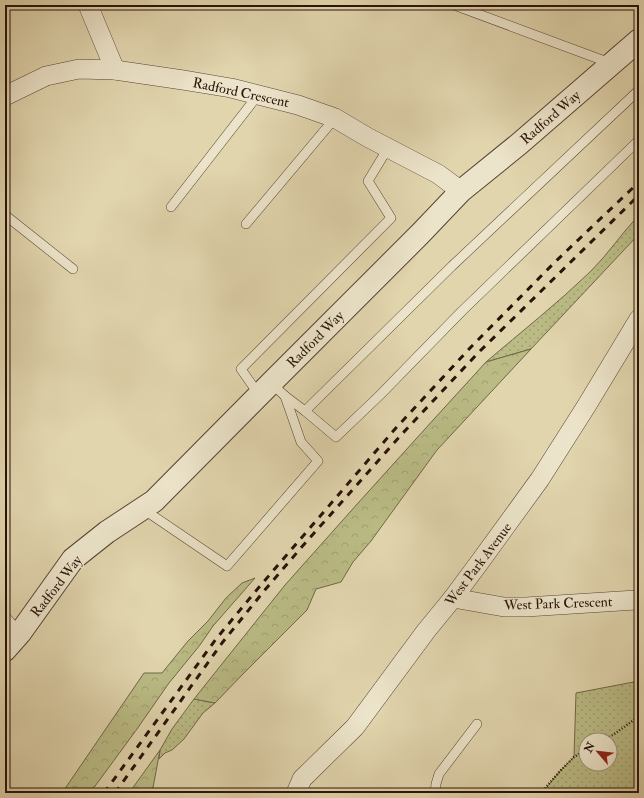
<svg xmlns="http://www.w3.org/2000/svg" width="644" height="798" viewBox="0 0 644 798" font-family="'IM FELL Double Pica',serif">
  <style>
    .green { fill: url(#green-dots); stroke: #726646; fill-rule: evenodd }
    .forest { fill: url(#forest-crowns); stroke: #726646 }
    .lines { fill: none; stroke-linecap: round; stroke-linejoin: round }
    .service-casing { stroke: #574332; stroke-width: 10 }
    .minor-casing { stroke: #574332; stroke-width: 20 }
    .tertiary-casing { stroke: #574332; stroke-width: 24 }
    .path { stroke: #291208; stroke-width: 2.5; stroke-dasharray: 1 2; stroke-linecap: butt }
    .service { stroke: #ece4ca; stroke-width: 9 }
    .minor { stroke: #ece4ca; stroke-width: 19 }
    .tertiary { stroke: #ece4ca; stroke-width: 22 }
    .rail { stroke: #291208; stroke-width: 3; stroke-dasharray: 7 7; stroke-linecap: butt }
    .labels { text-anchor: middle; stroke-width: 3; stroke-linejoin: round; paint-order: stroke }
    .street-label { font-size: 14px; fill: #291208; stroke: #ece4ca }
  </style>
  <defs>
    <pattern id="green-dots" width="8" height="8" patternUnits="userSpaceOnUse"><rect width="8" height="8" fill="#babb85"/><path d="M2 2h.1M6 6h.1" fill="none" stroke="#a0a071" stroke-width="1.8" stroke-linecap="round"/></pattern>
    <pattern id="forest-crowns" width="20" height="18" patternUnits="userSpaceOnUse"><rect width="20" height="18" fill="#babb85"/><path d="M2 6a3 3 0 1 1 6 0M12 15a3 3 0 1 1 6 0" fill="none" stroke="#a0a071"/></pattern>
  </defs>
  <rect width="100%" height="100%" fill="#e1d5ae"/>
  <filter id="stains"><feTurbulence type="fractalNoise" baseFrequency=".005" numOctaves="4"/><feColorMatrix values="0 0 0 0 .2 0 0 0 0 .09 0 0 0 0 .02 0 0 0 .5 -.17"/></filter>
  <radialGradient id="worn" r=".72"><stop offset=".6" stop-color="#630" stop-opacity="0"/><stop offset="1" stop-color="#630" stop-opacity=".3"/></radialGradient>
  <g class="green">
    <path d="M 639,215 L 639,234 L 531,349 L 486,362 C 521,332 558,303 591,271 C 608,254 622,233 639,215 Z"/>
    <path d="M 639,681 L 639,793 L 542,793 L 560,771 L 574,757 L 576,693 ZM 586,740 L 610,740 L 610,764 L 586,764 Z"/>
    <path d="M 194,699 L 215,703 L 203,713 L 184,739 L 172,750 L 165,753 L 159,759 L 160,750 L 172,729 Z"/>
  </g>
  <g class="forest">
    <path d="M 531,349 L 437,450 L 371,541 L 353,562 L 341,582 L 316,589 L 307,610 L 242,675 L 215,703 L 194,699 L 285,585 L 359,502 L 434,419 L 486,362 Z"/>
    <path d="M 255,578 L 213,626 L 200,645 L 169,683 L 137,729 L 90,793 L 62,793 L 144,673 L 162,673 L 188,641 L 208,621 L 226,598 L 242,583 Z"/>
    <path d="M 160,750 L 152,793 L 129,793 Z"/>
  </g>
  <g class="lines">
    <g class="service-casing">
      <g id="service">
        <path d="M 454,5 L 610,63"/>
        <path d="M 171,207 L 258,95"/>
        <path d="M 5,215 L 73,269"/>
        <path d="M 246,224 L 335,118"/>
        <path d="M 271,383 L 285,396 L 305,411 L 452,266 L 639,90"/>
        <path d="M 259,395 L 241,369 L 391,218 L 368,181 L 388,148"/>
        <path d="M 305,411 L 336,437 L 380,395 L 462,311 L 639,140"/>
        <path d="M 143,509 L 227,566 L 318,461 L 301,442 L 292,416 L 285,396"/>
        <path d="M 5,616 L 20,633"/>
        <path d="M 435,793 L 436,784 L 439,774 L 477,724"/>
      </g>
    </g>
    <g class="minor-casing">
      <g id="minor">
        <path d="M 88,5 L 115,70"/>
        <path d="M 5,96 L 46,76 L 79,69 L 115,70 L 183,80 L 231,88 L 298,105 L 335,118 L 367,137 L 438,174 L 461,191"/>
        <path d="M 453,598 L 504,607 L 526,607 L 636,600 L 639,599"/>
        <path d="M 296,793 L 302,779 L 355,727 L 426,631 L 453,598 L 479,563 L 540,479 L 587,405 L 639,319"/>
      </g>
    </g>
    <g class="tertiary-casing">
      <path id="tertiary" d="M 5,650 L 20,633 L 73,559 L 107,532 L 154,501 L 271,383 L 420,234 L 461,191 L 519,144 L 639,40"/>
    </g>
    <g class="path">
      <path d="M 604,740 L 616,733 L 639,716"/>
      <path d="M 541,793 L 560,771 L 574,757 L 586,750"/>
    </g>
    <use href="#service" class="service"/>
    <use href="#minor" class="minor"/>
    <use href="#tertiary" class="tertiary"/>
    <g class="rail">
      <path d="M 104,793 L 216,639 L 260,586 L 395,429 L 471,347 L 555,262 L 639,182"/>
      <path d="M 115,793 L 222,643 L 264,591 L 300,549 L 402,434 L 478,353 L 639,195"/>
    </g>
  </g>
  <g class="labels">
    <g class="street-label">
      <text transform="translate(241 92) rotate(12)" y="5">Radford Crescent</text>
      <text transform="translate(550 117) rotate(-41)" y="5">Radford Way</text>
      <text transform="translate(315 339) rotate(-45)" y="5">Radford Way</text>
      <text transform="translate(478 564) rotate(-53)" y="5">West Park Avenue</text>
      <text transform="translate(56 586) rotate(-52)" y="5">Radford Way</text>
      <text transform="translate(558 603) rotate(-2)" y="5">West Park Crescent</text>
    </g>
  </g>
  <rect width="644" height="798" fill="none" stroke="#e1d5ae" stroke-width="20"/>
  <rect x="6" y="6" width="632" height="786" fill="none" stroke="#291208" stroke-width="2"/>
  <rect x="10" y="10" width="624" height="778" fill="none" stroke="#291208"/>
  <g transform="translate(598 752) rotate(298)"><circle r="19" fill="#ece4ca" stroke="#9e907c"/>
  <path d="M0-3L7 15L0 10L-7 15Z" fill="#8f2418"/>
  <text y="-6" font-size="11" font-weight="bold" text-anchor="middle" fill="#291208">N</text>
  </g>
  <rect width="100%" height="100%" filter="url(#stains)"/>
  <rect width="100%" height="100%" fill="url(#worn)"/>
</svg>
